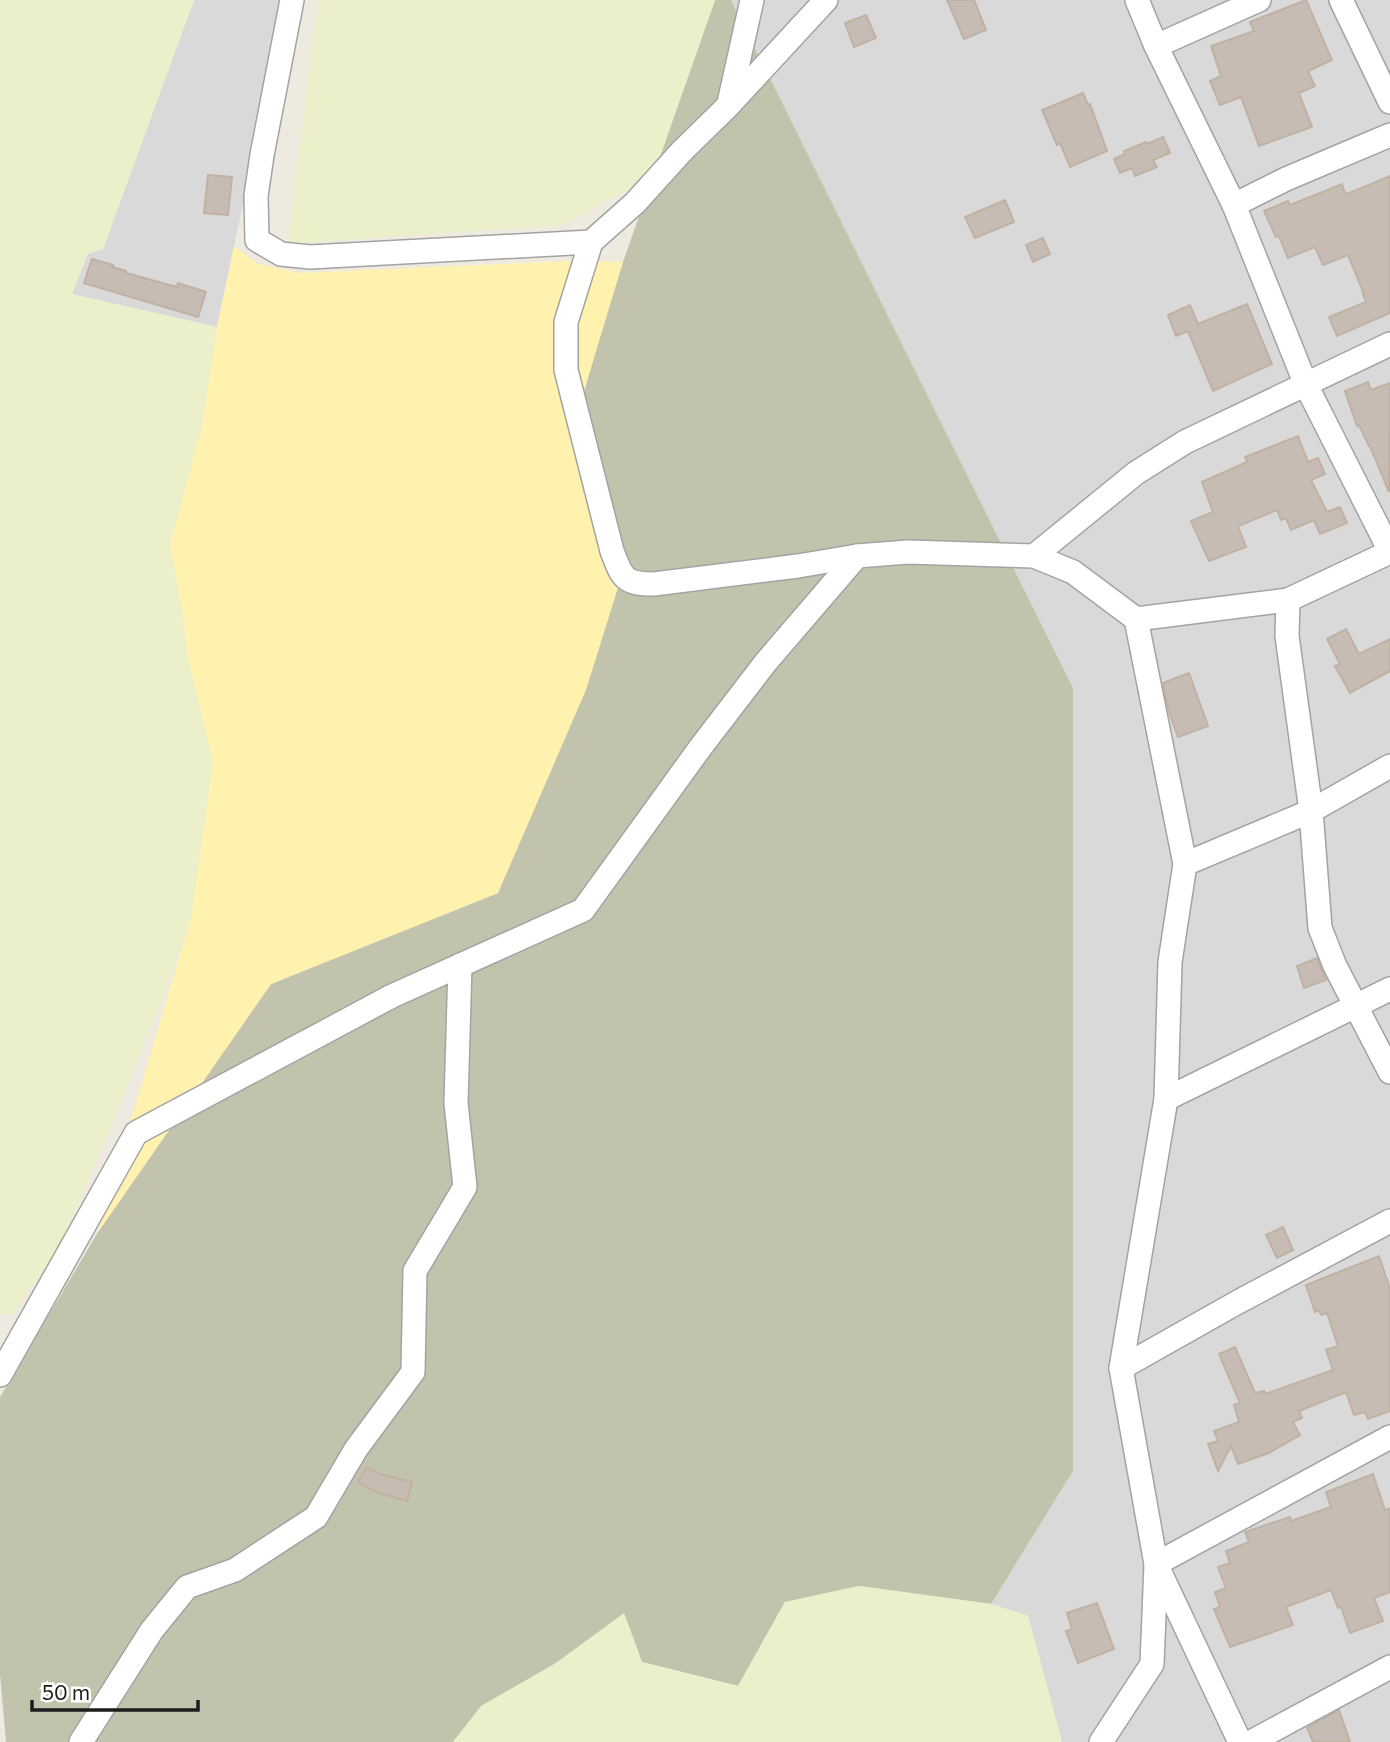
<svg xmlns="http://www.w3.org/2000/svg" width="1390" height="1742" viewBox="0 0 1390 1742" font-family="Commissioner,sans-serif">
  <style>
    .residential { fill: #dad9d9 }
    .construction { fill: #c2c3ac }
    .farmland { fill: #ebefca }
    .sand { fill: #fff2ae }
    .building { fill: #c6bcb4; stroke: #c1b1a2; stroke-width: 2 }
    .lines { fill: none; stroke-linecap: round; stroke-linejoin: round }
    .minor-casing { stroke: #a3a3a3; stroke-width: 26 }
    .minor { stroke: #fff; stroke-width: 23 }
  </style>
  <rect width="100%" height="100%" fill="#eeeae0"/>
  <g class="residential">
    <path d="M 194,0 L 286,0 L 217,327 L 71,294 L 88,254 L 103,249 Z"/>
    <path d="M 731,0 L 1390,0 L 1390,1742 L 1062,1742 L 1028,1616 L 991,1604 L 1073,1471 L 1073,688 Z"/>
  </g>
  <path class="construction" d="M 715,0 L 731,0 L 1073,688 L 1073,1471 L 991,1604 L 859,1586 L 785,1602 L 738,1686 L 642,1662 L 624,1614 L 556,1663 L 482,1706 L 453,1742 L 6,1742 L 0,1674 L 0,1397 L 98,1232 L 271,984 L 498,893 L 626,562 L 584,391 L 616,282 Z"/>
  <g class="farmland">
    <path d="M 0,0 L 194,0 L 103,249 L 88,254 L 72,294 L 217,327 L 202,427 L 182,610 L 188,659 L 213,762 L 191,917 L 162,999 L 114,1118 L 60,1246 L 12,1315 L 0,1314 Z"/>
    <path d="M 319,0 L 715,0 L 653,176 L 562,225 L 288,244 L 310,62 Z"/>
    <path d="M 859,1586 L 991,1604 L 1028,1616 L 1062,1742 L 453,1742 L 481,1706 L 556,1663 L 624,1613 L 642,1662 L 738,1686 L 785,1602 Z"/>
  </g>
  <path class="sand" d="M 234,246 L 258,264 L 300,273 L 570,261 L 623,262 L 584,391 L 626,562 L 586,690 L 498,893 L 271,984 L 98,1232 L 191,917 L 213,762 L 188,659 L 182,610 L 170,544 L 202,427 L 217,327 Z"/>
  <g class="building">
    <path d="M 947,0 L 974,0 L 986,30 L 964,39 Z"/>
    <path d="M 1306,0 L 1332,60 L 1308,71 L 1315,86 L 1299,93 L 1312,127 L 1259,146 L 1241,97 L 1220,105 L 1210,81 L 1221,76 L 1211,46 L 1254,31 L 1250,22 Z"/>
    <path d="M 866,15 L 876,38 L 854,47 L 845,23 Z"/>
    <path d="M 1083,93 L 1088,105 L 1090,104 L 1107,151 L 1070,167 L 1060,143 L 1057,145 L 1042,110 Z"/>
    <path d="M 1163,137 L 1170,153 L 1153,160 L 1157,167 L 1135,176 L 1132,168 L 1120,173 L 1114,159 L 1125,154 L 1124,151 L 1146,142 L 1147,144 Z"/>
    <path d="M 208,175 L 232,177 L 228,215 L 204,213 Z"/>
    <path d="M 1390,176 L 1390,313 L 1337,336 L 1329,317 L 1366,302 L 1363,294 L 1364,294 L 1348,255 L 1323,265 L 1315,247 L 1288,258 L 1279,236 L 1276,237 L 1264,211 L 1288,201 L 1290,205 L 1342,184 L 1345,193 L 1347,194 Z"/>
    <path d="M 1005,200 L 1014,222 L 975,238 L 965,217 Z"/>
    <path d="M 1043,238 L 1050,254 L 1033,262 L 1026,245 Z"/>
    <path d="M 92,259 L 113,265 L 113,267 L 126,271 L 126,273 L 177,287 L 178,283 L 206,292 L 198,317 L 84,283 Z"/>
    <path d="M 1247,304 L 1272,364 L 1213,391 L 1188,331 L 1176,336 L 1168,315 L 1190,305 L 1198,324 Z"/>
    <path d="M 1368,382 L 1371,390 L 1390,383 L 1389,492 L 1370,446 L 1369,446 L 1359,425 L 1357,426 L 1345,391 Z"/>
    <path d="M 1298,436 L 1308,462 L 1318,458 L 1325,474 L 1311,480 L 1327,512 L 1340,507 L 1347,523 L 1320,534 L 1314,520 L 1291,530 L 1286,518 L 1281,520 L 1277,510 L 1238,526 L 1246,547 L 1209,561 L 1191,521 L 1213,512 L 1202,482 L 1247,462 L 1245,457 Z"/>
    <path d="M 1346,629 L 1359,654 L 1390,639 L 1390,671 L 1350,693 L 1335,666 L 1340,664 L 1327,639 Z"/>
    <path d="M 1189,673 L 1208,726 L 1178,737 L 1169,712 L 1163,683 Z"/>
    <path d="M 1317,958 L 1326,980 L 1304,988 L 1297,966 Z"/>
    <path d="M 1283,1227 L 1293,1250 L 1277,1258 L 1266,1235 Z"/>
    <path d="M 1379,1256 L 1390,1289 L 1390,1411 L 1368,1419 L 1365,1412 L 1354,1415 L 1346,1392 L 1299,1411 L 1302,1418 L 1293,1422 L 1300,1435 L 1269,1453 L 1238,1464 L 1231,1446 L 1218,1471 L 1208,1444 L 1218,1441 L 1214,1431 L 1239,1422 L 1234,1405 L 1240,1403 L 1219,1354 L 1235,1347 L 1255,1393 L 1264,1391 L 1265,1394 L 1333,1370 L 1326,1350 L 1338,1346 L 1327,1313 L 1321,1315 L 1319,1310 L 1315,1312 L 1306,1285 Z"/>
    <path d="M 367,1467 L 379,1474 L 412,1482 L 407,1501 L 376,1492 L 358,1482 Z"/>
    <path d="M 1373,1474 L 1385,1510 L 1390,1508 L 1390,1592 L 1374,1598 L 1383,1621 L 1350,1633 L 1341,1607 L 1338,1608 L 1331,1590 L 1286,1607 L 1293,1625 L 1230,1647 L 1214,1609 L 1220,1607 L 1215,1592 L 1226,1588 L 1218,1567 L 1230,1563 L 1226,1551 L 1249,1542 L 1245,1532 L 1290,1517 L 1291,1521 L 1331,1507 L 1326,1492 Z"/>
    <path d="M 1097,1603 L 1114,1649 L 1078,1663 L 1066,1631 L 1072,1629 L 1067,1613 Z"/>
    <path d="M 1339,1710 L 1350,1742 L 1313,1742 L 1307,1728 Z"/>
  </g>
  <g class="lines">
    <g class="minor-casing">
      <g id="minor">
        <path d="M 292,0 L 262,155 L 256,196 L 257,240 L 281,254 L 310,257 L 591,242"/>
        <path d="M 826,0 L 728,106 L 682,151 L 635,203 L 591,242 L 566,322 L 566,370 L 612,551 C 622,578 624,584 654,584 L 798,566 L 857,556 L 908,552 L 1034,556 L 1073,572 L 1136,619 L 1288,600 L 1390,552"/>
        <path d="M 1137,0 L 1156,46 L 1234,205 L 1306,385 L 1390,551"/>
        <path d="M 1341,0 L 1390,102"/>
        <path d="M 1156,46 L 1259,0"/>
        <path d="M 729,103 L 752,0"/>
        <path d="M 1234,205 L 1286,179 L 1390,135"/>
        <path d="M 1034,556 L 1136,473 L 1185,442 L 1390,344"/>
        <path d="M 1288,600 L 1287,636 L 1311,811 L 1320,928 L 1335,966 L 1390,1072"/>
        <path d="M 1136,619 L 1185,864 L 1170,962 L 1166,1099 L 1121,1368 L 1156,1564 L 1240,1742"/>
        <path d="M 1185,864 L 1311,811 L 1390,766"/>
        <path d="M 1166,1099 L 1390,989"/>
        <path d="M 1121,1368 L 1238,1302 L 1390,1221"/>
        <path d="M 0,1375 L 136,1133 L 392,996 L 583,910 L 700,748 L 766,662 L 857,556"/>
        <path d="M 81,1742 L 152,1630 L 187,1587 L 235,1570 L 316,1517 L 356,1449 L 413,1372 L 415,1271 L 465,1187 L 456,1103 L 460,965"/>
        <path d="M 1101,1742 L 1152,1664 L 1156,1564 L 1390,1437"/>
        <path d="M 1251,1742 L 1390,1667"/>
      </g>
    </g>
    <use href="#minor" class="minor"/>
  </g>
  <path d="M32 1700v10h166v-10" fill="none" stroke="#1c1c1c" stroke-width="3.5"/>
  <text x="42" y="1700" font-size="21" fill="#1c1c1c" stroke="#ffffff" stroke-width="5" paint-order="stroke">50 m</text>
</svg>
